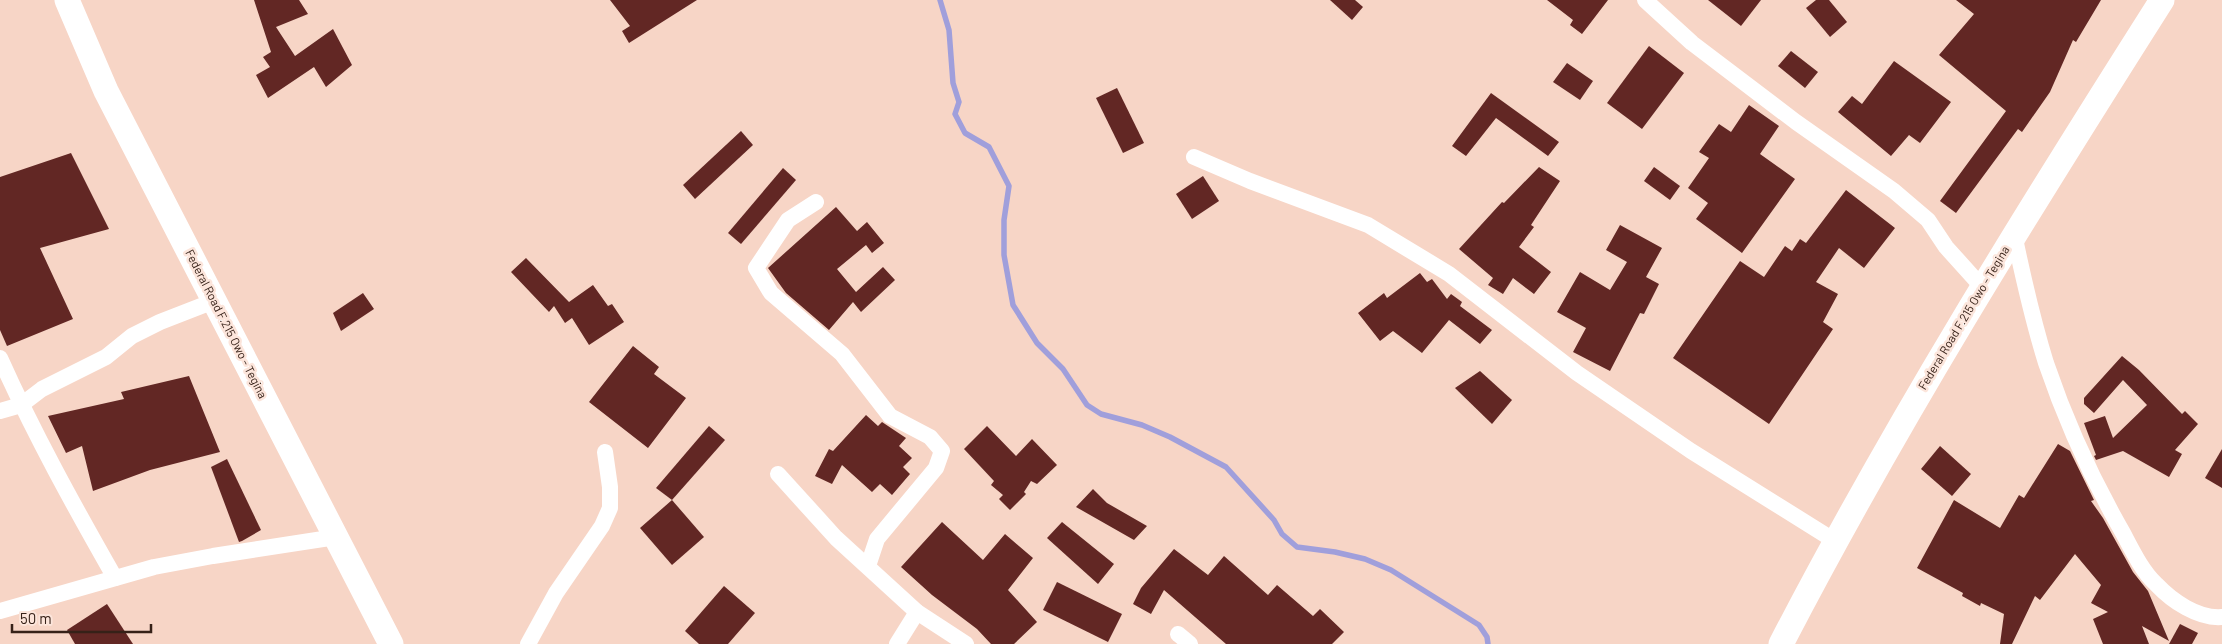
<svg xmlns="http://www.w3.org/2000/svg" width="2222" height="644" viewBox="0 0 2222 644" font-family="Barlow,sans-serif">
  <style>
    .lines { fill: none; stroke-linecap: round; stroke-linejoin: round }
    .stream { stroke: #a09fdb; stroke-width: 5.5 }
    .building { fill: #622724 }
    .street { stroke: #fff; stroke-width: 16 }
    .primary { stroke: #fff; stroke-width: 25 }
    .labels { text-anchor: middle; stroke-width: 5; stroke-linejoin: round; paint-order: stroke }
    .street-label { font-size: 12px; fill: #362118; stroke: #fce5db }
  </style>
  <rect width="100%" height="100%" fill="#f7d5c6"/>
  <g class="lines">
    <path class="stream" d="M 940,0 L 949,30 L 953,83 L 959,102 L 955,114 L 965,133 L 989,147 L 1009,186 L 1004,220 L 1004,255 L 1013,305 L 1037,343 L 1063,369 L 1087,405 L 1101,414 L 1142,425 L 1170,437 L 1226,467 L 1274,520 L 1282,534 L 1297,547 L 1335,552 L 1365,559 L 1391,570 L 1479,625 L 1487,637 L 1488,644"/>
  </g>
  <g class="building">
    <path d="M 254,0 L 299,0 L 308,14 L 276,27 L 295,56 L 333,29 L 352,65 L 326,87 L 314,67 L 268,98 L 256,75 L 270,67 L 263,57 L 271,52 Z"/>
    <path d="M 610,0 L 697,0 L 629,43 L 622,31 L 630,26 Z"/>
    <path d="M 1330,0 L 1355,0 L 1363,7 L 1352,20 Z"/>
    <path d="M 1547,0 L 1608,0 L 1582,34 L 1570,25 L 1573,20 Z"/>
    <path d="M 1708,0 L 1761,0 L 1741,26 Z"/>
    <path d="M 1816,0 L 1829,0 L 1847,22 L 1830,37 L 1806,8 Z"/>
    <path d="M 1956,0 L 2101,0 L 2076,42 L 2073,40 L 2050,92 L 2022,132 L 2018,129 L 1956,213 L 1940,201 L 2006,111 L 1939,55 L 1974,14 Z"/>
    <path d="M 1649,46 L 1684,73 L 1642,129 L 1607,103 Z"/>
    <path d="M 1791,51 L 1818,72 L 1805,88 L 1778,66 Z"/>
    <path d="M 1894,61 L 1951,102 L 1920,143 L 1909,135 L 1891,156 L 1838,112 L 1852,96 L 1862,104 Z"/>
    <path d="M 1567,63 L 1593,81 L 1580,100 L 1553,82 Z"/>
    <path d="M 1117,88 L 1144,143 L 1123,153 L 1096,98 Z"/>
    <path d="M 1491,93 L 1559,142 L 1548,156 L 1496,118 L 1466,156 L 1452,146 Z"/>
    <path d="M 1749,105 L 1779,126 L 1760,154 L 1795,179 L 1742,253 L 1696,219 L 1708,203 L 1688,188 L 1709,158 L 1699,152 L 1719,124 L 1731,132 Z"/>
    <path d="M 741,131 L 753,145 L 695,199 L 683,185 Z"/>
    <path d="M 71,153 L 109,229 L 40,248 L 73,319 L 7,346 L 0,330 L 0,177 Z"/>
    <path d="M 1539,167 L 1560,181 L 1531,225 L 1534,227 L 1519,247 L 1551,272 L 1534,294 L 1513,278 L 1503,294 L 1488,285 L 1493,278 L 1459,249 L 1502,202 L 1504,203 Z"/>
    <path d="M 1654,167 L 1680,186 L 1670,200 L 1644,181 Z"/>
    <path d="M 783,168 L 796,180 L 741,244 L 728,233 Z"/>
    <path d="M 1203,176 L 1219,201 L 1192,219 L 1176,194 Z"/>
    <path d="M 1846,190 L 1895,228 L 1864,268 L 1839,248 L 1816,282 L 1838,294 L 1823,322 L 1833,329 L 1769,424 L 1673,358 L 1740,261 L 1764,277 L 1785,246 L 1792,251 L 1800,239 L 1806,243 Z"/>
    <path d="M 836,207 L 857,231 L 867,222 L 884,243 L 872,253 L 866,245 L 837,269 L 856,292 L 883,267 L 895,280 L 861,312 L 853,302 L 829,330 L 786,293 L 768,268 Z"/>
    <path d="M 1620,225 L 1662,248 L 1646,277 L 1659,284 L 1644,314 L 1640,313 L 1610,371 L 1573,352 L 1586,328 L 1557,312 L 1580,272 L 1610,290 L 1627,262 L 1606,250 Z"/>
    <path d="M 526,258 L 569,302 L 593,285 L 608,306 L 612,304 L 624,322 L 589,345 L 572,318 L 565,323 L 554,306 L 549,312 L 511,272 Z"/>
    <path d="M 1420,273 L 1427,282 L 1432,279 L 1447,299 L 1451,294 L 1462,302 L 1460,306 L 1492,330 L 1480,344 L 1449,320 L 1422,353 L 1393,331 L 1380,341 L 1358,313 L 1384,293 L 1387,298 Z"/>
    <path d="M 363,293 L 374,309 L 341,331 L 333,313 Z"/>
    <path d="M 633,346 L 659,367 L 654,374 L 686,398 L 648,448 L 589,402 Z"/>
    <path d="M 2122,356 L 2139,370 L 2182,414 L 2185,411 L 2198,424 L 2175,450 L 2182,454 L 2169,477 L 2123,451 L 2096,460 L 2094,456 L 2096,455 L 2084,423 L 2105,416 L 2113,438 L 2147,405 L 2123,380 L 2094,413 L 2084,404 L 2084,398 Z"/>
    <path d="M 1480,371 L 1512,400 L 1492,424 L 1455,388 Z"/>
    <path d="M 189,376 L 220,452 L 150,470 L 93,491 L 82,446 L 66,453 L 48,416 L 124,399 L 121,392 Z"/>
    <path d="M 866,415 L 878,426 L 882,422 L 906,438 L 899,446 L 912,458 L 903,467 L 910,474 L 892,495 L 880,484 L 872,492 L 842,465 L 832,484 L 815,476 L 829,449 L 833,451 Z"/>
    <path d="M 709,426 L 725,440 L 672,500 L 656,488 Z"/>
    <path d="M 987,426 L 1016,456 L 1032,439 L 1057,465 L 1037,484 L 1031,481 L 1024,492 L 1026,494 L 1010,510 L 999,499 L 1003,495 L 991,485 L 994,481 L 964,449 Z"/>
    <path d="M 2058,444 L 2070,451 L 2094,500 L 2091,501 L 2103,518 L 2133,572 L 2148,591 L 2169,641 L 2142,626 L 2149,644 L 2103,644 L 2093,619 L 2108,612 L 2091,603 L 2101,585 L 2075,554 L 2040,600 L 2035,596 L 2012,644 L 2000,644 L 2004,614 L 1981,603 L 1980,606 L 1962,596 L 1963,593 L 1917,568 L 1954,500 L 2000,528 L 2019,495 L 2024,498 Z"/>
    <path d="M 1940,446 L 1971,474 L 1952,496 L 1921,469 Z"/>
    <path d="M 2222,449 L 2222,488 L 2205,478 Z"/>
    <path d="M 227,459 L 261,530 L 242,541 L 239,542 L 211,467 Z"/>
    <path d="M 1093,489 L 1107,503 L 1147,526 L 1134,540 L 1076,507 Z"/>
    <path d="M 672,500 L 704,537 L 672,565 L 640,528 Z"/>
    <path d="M 942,522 L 983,560 L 1005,534 L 1033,558 L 1008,590 L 1037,622 L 1014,644 L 991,644 L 977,629 L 932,595 L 901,567 Z"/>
    <path d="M 1062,522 L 1114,564 L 1098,584 L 1047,538 Z"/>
    <path d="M 1174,549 L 1208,575 L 1224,556 L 1268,595 L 1277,585 L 1313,616 L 1320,609 L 1344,632 L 1332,644 L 1226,644 L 1164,590 L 1151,614 L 1133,604 L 1141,588 Z"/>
    <path d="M 1057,582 L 1122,614 L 1108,642 L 1043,610 Z"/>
    <path d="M 724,586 L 755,613 L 728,644 L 699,644 L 685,631 Z"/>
    <path d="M 107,604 L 133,644 L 75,644 L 67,630 Z"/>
    <path d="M 2180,624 L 2198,633 L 2192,644 L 2169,644 Z"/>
  </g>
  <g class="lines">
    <g class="street">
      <path d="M 1645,0 L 1692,43 L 1796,122 L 1894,191 L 1928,220 L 1946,247 L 1982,287"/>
      <path d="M 1194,157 L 1250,181 L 1368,225 L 1449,274 L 1577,373 L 1691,451 L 1835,541"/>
      <path d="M 816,202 L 788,220 L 756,268 L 771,293 L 842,354 L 890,416 L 930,437 L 942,451 L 936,468 L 877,539 L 868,566"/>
      <path d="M 2014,234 C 2023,277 2033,321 2046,363 C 2066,422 2092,479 2123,533 C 2132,550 2142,571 2156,584 C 2172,601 2198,619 2222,617"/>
      <path d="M 0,358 C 34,434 74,506 115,578"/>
      <path d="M 0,411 L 21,405 L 42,389 L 106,357 L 132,336 L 160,322 L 214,301"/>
      <path d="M 778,474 L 836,538 L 917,612 L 966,644"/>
      <path d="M 0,611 L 154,567 L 213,556 L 336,537"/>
      <path d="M 1178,634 L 1190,644"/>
      <path d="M 528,644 L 556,593 L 602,526 L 610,508 L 610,487 L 605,452"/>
      <path d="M 897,644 L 917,612"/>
    </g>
    <g class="primary">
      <path d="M 67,0 L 106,91 L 391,644"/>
      <path d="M 1781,644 C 1896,422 2028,211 2162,0"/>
    </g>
  </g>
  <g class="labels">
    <g class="street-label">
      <text transform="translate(1964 318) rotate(-59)" y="4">Federal Road F.215 Owo - Tegina</text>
      <text transform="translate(226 324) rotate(63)" y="4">Federal Road F.215 Owo - Tegina</text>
    </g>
  </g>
  <path d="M12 624v8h139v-8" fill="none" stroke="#362118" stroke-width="2.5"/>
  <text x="20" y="624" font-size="15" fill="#362118" stroke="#fce5db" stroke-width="4" paint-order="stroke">50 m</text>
</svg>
